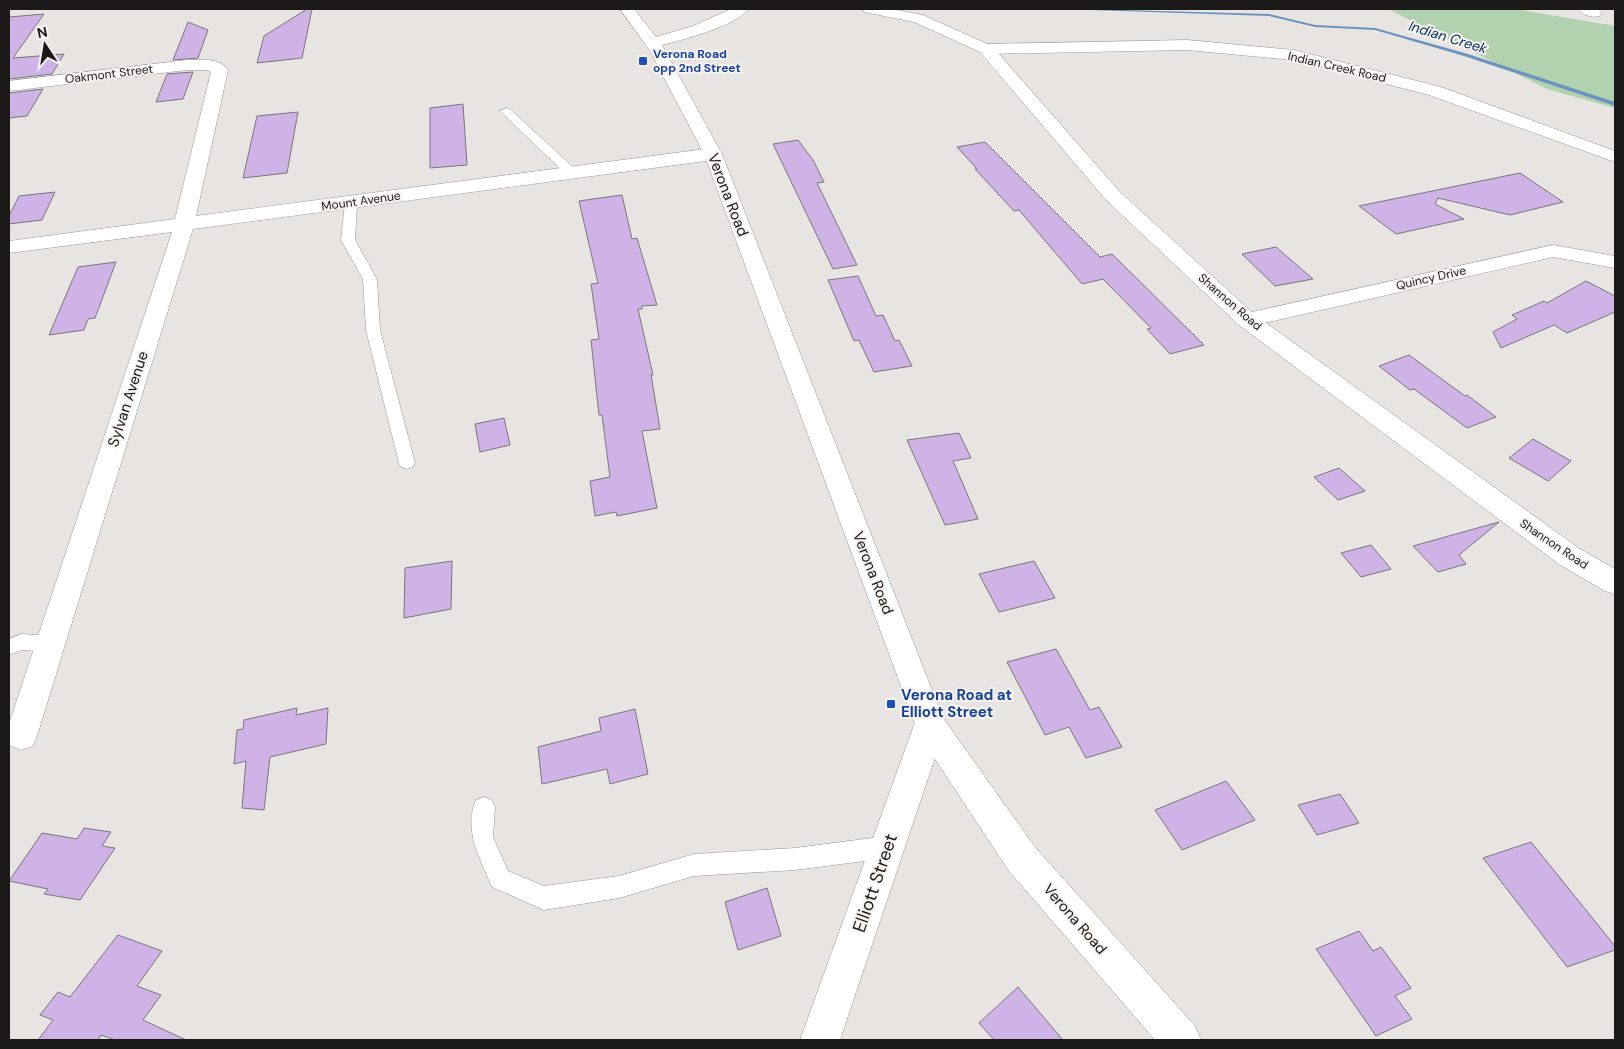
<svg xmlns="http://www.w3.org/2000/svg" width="1624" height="1049" viewBox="0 0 1624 1049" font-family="'DM Sans',sans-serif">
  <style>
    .green { fill: #b2d1af }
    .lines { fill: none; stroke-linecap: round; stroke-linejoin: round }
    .stream { fill: #6a93be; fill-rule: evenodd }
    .building { fill: #cfb2e6; stroke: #78777a }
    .lane-casing { stroke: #999694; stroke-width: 1 }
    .street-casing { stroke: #999694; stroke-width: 1 }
    .secondary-casing { stroke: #999694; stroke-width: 1 }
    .lane { fill: #fff; fill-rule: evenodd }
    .street { fill: #fff; fill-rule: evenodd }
    .secondary { fill: #fff; fill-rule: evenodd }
    .transit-dot { fill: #1a4fb4; stroke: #f5f2f0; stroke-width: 2 }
    .labels { text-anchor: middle; stroke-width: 4; stroke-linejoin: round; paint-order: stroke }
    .far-transit-label { font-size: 12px; font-weight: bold; fill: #164399; stroke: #f5f2f0; text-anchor: start }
    .far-street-label { font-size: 12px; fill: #1a1918; stroke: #f5f2f0 }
    .far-water-label { font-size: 14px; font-style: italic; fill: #002f57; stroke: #f5f2f0 }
    .street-label { font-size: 15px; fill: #1a1918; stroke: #f5f2f0 }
    .transit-label { font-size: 15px; font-weight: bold; fill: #164399; stroke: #f5f2f0; text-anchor: start }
    .near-street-label { font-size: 18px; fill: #1a1918; stroke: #f5f2f0 }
  </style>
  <rect width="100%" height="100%" fill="#e8e4e2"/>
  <path class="green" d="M 1388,9 L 1515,9 L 1615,26 L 1615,108 L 1547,89 Z"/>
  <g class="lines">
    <g class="stream">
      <path d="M 975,9 L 1018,9 L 1016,10 L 977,10 Z"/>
      <path d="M 1088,9 L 1269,14 L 1315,25 L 1375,28 L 1468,54 L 1615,102 L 1615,106 L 1464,56 L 1375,30 L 1315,27 L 1269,16 L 1090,10 Z"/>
    </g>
  </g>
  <g class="building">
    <path d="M 307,9 L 312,9 L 302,58 L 257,63 L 264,36 Z"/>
    <path d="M 44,14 L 13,58 L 64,54 L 52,74 L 9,79 L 9,17 Z"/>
    <path d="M 188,22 L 208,30 L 198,58 L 173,60 Z"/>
    <path d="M 193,72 L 183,99 L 156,102 L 167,74 Z"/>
    <path d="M 43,89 L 27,116 L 9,118 L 9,93 Z"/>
    <path d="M 463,104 L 467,165 L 430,168 L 430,108 Z"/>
    <path d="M 298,112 L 287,173 L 243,178 L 257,116 Z"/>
    <path d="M 798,140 L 813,160 L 824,182 L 817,183 L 857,265 L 833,269 L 773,144 Z"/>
    <path d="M 985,142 L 1100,257 L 1112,254 L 1204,345 L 1170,354 L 1147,329 L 1151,328 L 1103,279 L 1082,284 L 1019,210 L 1014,211 L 975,169 L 977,169 L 957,147 Z"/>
    <path d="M 1520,173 L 1563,202 L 1510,215 L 1438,198 L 1435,204 L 1464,219 L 1396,234 L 1359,206 Z"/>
    <path d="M 55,192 L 42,220 L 9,224 L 9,216 L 19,196 Z"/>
    <path d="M 622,195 L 632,239 L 637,238 L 657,305 L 642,306 L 642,309 L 638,309 L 653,375 L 651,375 L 660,429 L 642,431 L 657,508 L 617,516 L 616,512 L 595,516 L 590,481 L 610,477 L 602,415 L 599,415 L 591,340 L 599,339 L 591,284 L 598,283 L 579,201 Z"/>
    <path d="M 1276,247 L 1313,279 L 1275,286 L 1242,254 Z"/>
    <path d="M 116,262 L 95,318 L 88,319 L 84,330 L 49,335 L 78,267 Z"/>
    <path d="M 858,276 L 876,316 L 883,315 L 895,341 L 899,340 L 912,366 L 874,372 L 859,340 L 854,341 L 828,280 Z"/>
    <path d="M 1586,281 L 1615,296 L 1615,312 L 1567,333 L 1554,325 L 1501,348 L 1493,332 L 1517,319 L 1512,315 L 1544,301 L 1547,303 Z"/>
    <path d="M 1409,355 L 1465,396 L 1467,395 L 1496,417 L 1467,428 L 1414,389 L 1410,390 L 1379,366 Z"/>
    <path d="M 504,418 L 510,445 L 480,452 L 475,424 Z"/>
    <path d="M 959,433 L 971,458 L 953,461 L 978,519 L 945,525 L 907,440 Z"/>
    <path d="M 1533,439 L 1571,461 L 1548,481 L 1509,458 Z"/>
    <path d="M 1339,468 L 1365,491 L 1338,500 L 1314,477 Z"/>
    <path d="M 1499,522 L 1459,555 L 1466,564 L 1438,572 L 1413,546 Z"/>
    <path d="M 1371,545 L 1391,569 L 1361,577 L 1341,553 Z"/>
    <path d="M 452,561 L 451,609 L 404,618 L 405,568 Z"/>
    <path d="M 1034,561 L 1055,598 L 999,612 L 979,574 Z"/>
    <path d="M 1056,649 L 1090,710 L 1099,707 L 1122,747 L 1086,758 L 1069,727 L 1045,735 L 1007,662 Z"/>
    <path d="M 297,708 L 296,715 L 328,708 L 326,744 L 270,757 L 264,810 L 242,808 L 246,761 L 234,764 L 237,730 L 243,729 L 244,720 Z"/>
    <path d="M 635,709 L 648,774 L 610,784 L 607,769 L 542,784 L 538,747 L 601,731 L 599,718 Z"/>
    <path d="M 1226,781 L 1255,820 L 1182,850 L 1155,810 Z"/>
    <path d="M 1340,794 L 1359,823 L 1317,835 L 1298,805 Z"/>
    <path d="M 84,828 L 111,832 L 102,846 L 115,848 L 80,900 L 44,894 L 48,889 L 9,881 L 42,833 L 77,839 Z"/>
    <path d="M 1531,842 L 1615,946 L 1615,950 L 1567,967 L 1483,858 Z"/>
    <path d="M 767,888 L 781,936 L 738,950 L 725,902 Z"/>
    <path d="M 1359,931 L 1373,951 L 1381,947 L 1411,988 L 1395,996 L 1412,1019 L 1376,1036 L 1316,949 Z"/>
    <path d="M 118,935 L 162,951 L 137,986 L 161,995 L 143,1020 L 186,1040 L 115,1040 L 101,1035 L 98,1040 L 38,1040 L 53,1020 L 40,1015 L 58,992 L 70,997 Z"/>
    <path d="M 1018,987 L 1063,1040 L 994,1040 L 979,1023 Z"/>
  </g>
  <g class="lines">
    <g class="lane-casing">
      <g id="lane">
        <path d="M 506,108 L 510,109 L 576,170 L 578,173 L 576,176 L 568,176 L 502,113 L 500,111 Z"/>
        <path d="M 351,199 L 357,203 L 355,240 L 377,279 L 380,330 L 415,463 L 413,467 L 407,469 L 401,467 L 399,463 L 366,330 L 363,279 L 341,240 L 345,203 Z"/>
        <path d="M 21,634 L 51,636 L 58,638 L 61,644 L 58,650 L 51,652 L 22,650 L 9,655 L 9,639 Z"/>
        <path d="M 484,797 L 492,800 L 495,807 L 493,837 L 508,871 L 544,886 L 619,876 L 694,854 L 795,848 L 888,836 L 896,839 L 899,847 L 896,855 L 888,858 L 795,870 L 694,876 L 619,898 L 544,910 L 492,887 C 480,859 463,830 476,800 Z"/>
      </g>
    </g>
    <g class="street-casing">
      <g id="street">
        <path d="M 1579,9 L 1598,9 L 1602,13 L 1600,16 C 1593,18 1583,16 1579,9 Z"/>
        <path d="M 1187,40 L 1294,50 L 1441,87 L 1615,151 L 1615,162 L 1429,95 L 1294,60 L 1187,50 L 986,54 L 980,52 L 978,49 L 980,46 L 986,44 Z"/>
        <path d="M 187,60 C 201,60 219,57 228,70 L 196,216 L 713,148 L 720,150 L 722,154 L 720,158 L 713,160 L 193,229 L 37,736 L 33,746 L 21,750 L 9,745 L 9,724 L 172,232 L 9,253 L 9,241 L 175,219 L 211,72 L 207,70 L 187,70 L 9,91 L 9,81 Z"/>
        <path d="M 1553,245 L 1615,256 L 1615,268 L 1553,257 L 1247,327 L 1239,325 L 1236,320 L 1239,315 L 1247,313 Z"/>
        <path d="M 930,711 L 941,715 L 946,725 L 840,1040 L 800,1040 L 914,725 L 919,715 Z"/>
      </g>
    </g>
    <g class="secondary-casing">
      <g id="secondary">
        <path d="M 620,9 L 634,9 L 656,37 L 693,26 L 731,9 L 748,9 C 737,26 682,40 662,45 L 722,154 L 943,718 L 1035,847 L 1195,1026 L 1201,1040 L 1155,1040 L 1009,871 L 919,735 L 704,154 L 650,51 Z"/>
        <path d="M 862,9 L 892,9 L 923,15 L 992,46 L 1120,192 L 1255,315 L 1580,549 L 1615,569 L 1615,594 L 1605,591 L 1560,565 L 1239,325 L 1106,200 L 980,52 L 914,22 L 864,12 Z"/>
      </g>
    </g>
    <use href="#lane" class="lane"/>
    <use href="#street" class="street"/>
    <use href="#secondary" class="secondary"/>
  </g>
  <g class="transit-dot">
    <rect x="638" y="56" width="10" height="10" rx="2.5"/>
    <rect x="886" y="699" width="10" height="10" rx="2.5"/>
  </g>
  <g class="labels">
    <g class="far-transit-label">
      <text x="653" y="58">Verona Road<tspan x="653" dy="14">opp 2nd Street</tspan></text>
    </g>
    <g class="far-street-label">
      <text transform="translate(1337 67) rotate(13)" y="4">Indian Creek Road</text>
      <text transform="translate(109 74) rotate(-7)" y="4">Oakmont Street</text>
      <text transform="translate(361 201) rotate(-8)" y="4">Mount Avenue</text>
      <text transform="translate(1431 278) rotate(-13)" y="4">Quincy Drive</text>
      <text transform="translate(1230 302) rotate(41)" y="4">Shannon Road</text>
      <text transform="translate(1554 544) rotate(34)" y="4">Shannon Road</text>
    </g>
    <g class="far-water-label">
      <text transform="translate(1448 37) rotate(17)" y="5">Indian Creek</text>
    </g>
    <g class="street-label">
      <text transform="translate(728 195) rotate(69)" y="5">Verona Road</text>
      <text transform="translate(128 399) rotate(-72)" y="5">Sylvan Avenue</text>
      <text transform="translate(873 573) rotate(69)" y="5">Verona Road</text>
      <text transform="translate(1075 919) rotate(49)" y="5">Verona Road</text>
    </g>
    <g class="transit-label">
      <text x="901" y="700">Verona Road at<tspan x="901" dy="17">Elliott Street</tspan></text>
    </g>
    <g class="near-street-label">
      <text transform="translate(875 883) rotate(-71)" y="6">Elliott Street</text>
    </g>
  </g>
  <rect width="1624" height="1049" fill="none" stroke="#1a1918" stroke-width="20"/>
  <g transform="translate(45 45) rotate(348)" stroke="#f5f2f0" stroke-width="4" paint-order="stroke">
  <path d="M0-4L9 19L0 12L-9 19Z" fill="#1a1918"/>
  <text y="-8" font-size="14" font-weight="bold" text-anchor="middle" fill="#1a1918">N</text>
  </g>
</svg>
